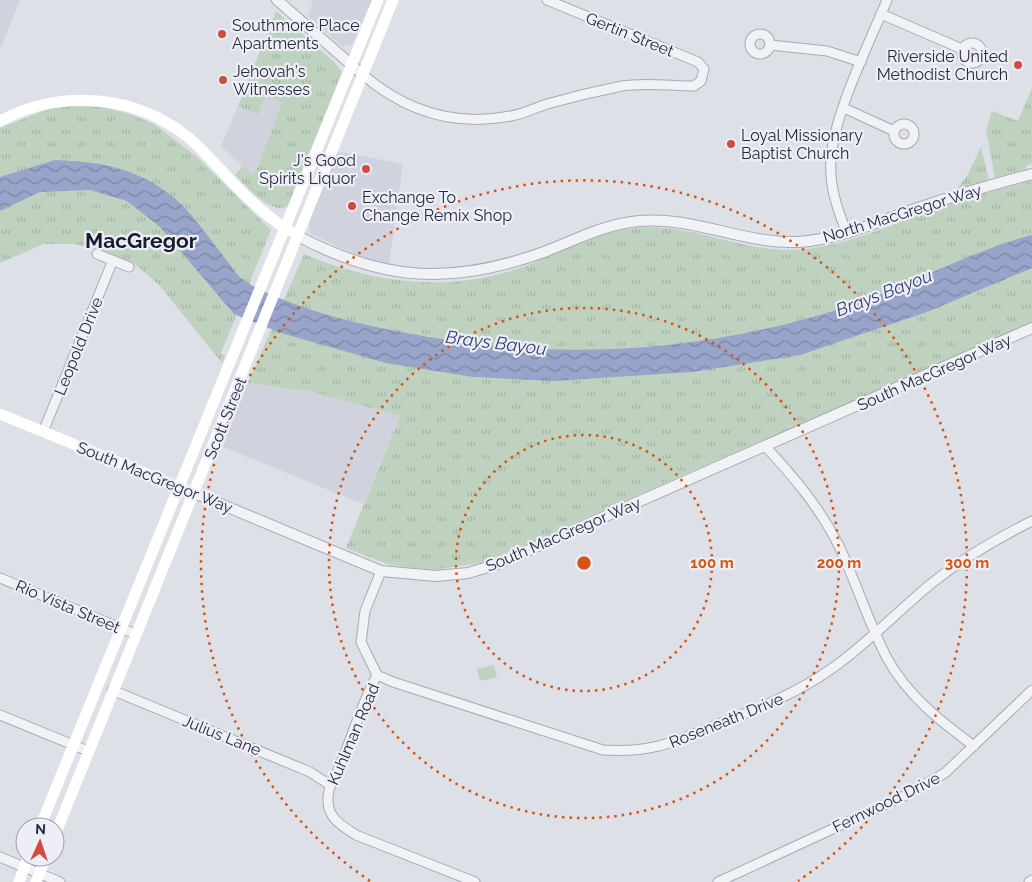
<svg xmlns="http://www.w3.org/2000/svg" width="1032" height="882" viewBox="0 0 1032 882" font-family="Raleway,sans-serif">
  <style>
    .built { fill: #d0d2dd }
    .grass { fill: url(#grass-tufts) }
    .pitch { fill: #bfd2bf }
    .water { fill: url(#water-waves) }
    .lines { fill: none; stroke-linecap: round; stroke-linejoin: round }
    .minor-casing { stroke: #a7a9b5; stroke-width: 11 }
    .tertiary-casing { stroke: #a7a9b5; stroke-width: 12 }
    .minor { stroke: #f1f2f6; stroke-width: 9 }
    .tertiary { stroke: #f1f2f6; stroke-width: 10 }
    .secondary { stroke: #fff; stroke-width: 11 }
    .ring { fill: none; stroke: #d55411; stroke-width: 2.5; stroke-dasharray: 2.5 5 }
    .poi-dot { fill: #d04c40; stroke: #eeeff6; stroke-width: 2 }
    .labels { text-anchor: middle; stroke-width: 4.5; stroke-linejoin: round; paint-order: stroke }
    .poi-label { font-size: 16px; fill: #272a3f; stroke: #eeeff6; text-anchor: start }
    .street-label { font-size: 16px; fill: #272a3f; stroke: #eeeff6 }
    .water-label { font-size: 18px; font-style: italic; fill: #303f74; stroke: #eeeff6 }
    .district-label { font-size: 21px; font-weight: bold; fill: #191c30; stroke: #eeeff6 }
    .centre { fill: #d55411; stroke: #eeeff6; stroke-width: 2.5 }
    .ring-label { font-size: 15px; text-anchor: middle; font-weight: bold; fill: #d55411; stroke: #eeeff6; stroke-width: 4.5; stroke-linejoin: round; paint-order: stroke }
  </style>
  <defs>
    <pattern id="grass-tufts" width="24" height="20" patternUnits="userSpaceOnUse" patternTransform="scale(1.25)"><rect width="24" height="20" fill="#bfd2bf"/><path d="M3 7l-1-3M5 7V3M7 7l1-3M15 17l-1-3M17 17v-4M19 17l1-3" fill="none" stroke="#a4b4a5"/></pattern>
    <pattern id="water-waves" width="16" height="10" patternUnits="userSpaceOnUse" patternTransform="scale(1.25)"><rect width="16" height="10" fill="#98a4c9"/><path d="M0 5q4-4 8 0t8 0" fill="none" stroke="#7c86a5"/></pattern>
  </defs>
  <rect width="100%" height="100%" fill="#dee0e8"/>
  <g class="built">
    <path d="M 0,0 L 20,0 L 0,50 Z"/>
    <path d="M 313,0 L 372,0 L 352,45 L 343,47 L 308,16 Z"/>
    <path d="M 266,96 L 282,103 L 254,177 L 221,146 L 238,106 L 258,115 Z"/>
    <path d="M 336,151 L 403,164 L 389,265 L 351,253 L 310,233 L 309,222 Z"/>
    <path d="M 248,383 L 313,392 L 400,416 L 363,504 L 223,447 Z"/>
  </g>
  <g class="grass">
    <path d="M 276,11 L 334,62 L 342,72 L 289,206 C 270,216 248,187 235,175 L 242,166 L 254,176 L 282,103 L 266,96 L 258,115 L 238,106 Z"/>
    <path d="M 1032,88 L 1032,164 L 1026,166 L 1026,169 L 995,178 L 986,130 L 992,111 L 1018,121 Z"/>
    <path d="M 72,106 L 101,107 L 130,114 L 154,124 L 197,157 L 271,230 L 221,353 L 225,356 L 222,363 L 160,286 L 135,264 L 106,252 L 75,244 L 44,244 L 0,263 L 0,128 L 48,109 Z"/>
    <path d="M 981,147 L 989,180 L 957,189 L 968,174 Z"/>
    <path d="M 1032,181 L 1032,322 L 485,562 L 434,570 L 390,565 L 346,548 L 400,416 L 313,392 L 248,383 L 304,254 C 375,285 455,293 528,265 C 561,252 593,235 628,229 C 682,220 731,248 785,250 C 837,251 889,225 937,208 C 968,197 1000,189 1032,181 Z"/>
  </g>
  <path class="pitch" d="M 494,665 L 497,677 L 480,681 L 477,669 Z"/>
  <path class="water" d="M 55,160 C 105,162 143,169 181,204 C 198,221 213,243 228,262 C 232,267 236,274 241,278 C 251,286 267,293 279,298 C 318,314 359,324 401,332 C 549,362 695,354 840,309 C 905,289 966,252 1032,235 L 1032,268 L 927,312 L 800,355 L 692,372 L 554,381 L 473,377 L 386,363 L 281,333 L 234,314 L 159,226 L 127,201 L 90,190 L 40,192 L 0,211 L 0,177 Z"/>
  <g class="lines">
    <g class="minor-casing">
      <g id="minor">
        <path d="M 881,14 L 962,49"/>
        <circle cx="760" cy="44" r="10"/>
        <circle cx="972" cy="53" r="10"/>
        <path d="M 770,45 L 827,51 L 861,62"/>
        <path d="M 362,74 C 405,111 455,127 511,116 C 523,114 535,108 547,104 C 572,97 597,91 622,86 C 645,82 671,86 694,86 L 701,81 L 704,69 L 698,62 L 547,0"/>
        <path d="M 844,108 L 894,131"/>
        <circle cx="904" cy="134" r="10"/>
        <path d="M 847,233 C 837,209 829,185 831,159 C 834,113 869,44 887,0"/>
        <path d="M 97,254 L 129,267"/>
        <path d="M 43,432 L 113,260"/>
        <path d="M 765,446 C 794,477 820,508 839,546 C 856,582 869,624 887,658 C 907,695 940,721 974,746"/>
        <path d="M 0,578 L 135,634"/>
        <path d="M 377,675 L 393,682 L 603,750 C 651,753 672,743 716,725 C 757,709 798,693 834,667 C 869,642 899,610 932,583 C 962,559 998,538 1032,521"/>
        <path d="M 377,675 C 361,705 352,737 339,768 C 334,779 327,788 328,801 C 328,818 342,826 356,835 L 475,882"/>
        <path d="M 377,675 L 361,642 L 365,611 L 381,571"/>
        <path d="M 112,690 L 310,772 L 330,785"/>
        <path d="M 0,715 L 88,751"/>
        <path d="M 0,857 L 60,882"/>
        <path d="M 718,882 L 906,795 L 945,773 L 1032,690"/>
        <path d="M 1029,882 L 1032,880"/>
      </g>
    </g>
    <g class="tertiary-casing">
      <g id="tertiary">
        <path d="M 277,0 L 362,74"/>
        <path d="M 298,236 C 384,282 453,285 544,252 C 575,240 605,224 639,221 C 693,216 743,244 797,242 C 839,240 879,221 918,208 C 956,195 994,184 1032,174"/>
        <path d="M 194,493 L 381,571 L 436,576 L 468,573 L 495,565 L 1032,328"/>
      </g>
    </g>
    <use href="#minor" class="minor"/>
    <use href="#tertiary" class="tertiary"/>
    <g class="secondary">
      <path d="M 0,121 C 61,89 135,94 189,138 C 200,147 209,158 219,168 C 238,189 266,217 290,231"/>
      <path d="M 0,414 L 186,490"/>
      <path d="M 40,827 L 378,0"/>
      <path d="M 55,835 L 393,0"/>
      <path d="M 19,882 L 28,857"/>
      <path d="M 36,882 L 46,857"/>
    </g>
  </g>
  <g class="ring">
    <circle cx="584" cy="563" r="128"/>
    <circle cx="584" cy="563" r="255"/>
    <path d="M370 881A383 383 0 1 1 798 881"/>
  </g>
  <g class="poi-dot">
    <circle cx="222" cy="34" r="5"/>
    <circle cx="1018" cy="65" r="5"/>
    <circle cx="223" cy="80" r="5"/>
    <circle cx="731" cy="144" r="5"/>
    <circle cx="366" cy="169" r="5"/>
    <circle cx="352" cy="206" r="5"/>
  </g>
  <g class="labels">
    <g class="poi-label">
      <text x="232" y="31">Southmore Place<tspan x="232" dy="18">Apartments</tspan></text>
      <text x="1008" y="62" text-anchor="end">Riverside United<tspan x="1008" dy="18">Methodist Church</tspan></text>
      <text x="233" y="77">Jehovah's<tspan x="233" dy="18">Witnesses</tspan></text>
      <text x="741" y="141">Loyal Missionary<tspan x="741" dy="18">Baptist Church</tspan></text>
      <text x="356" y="166" text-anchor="end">J's Good<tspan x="356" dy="18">Spirits Liquor</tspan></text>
      <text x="362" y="203">Exchange To<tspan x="362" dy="18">Change Remix Shop</tspan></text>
    </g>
    <g class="street-label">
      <text transform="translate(630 34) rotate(22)" y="6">Gertin Street</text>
      <text transform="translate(902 213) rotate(-17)" y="6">North MacGregor Way</text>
      <text transform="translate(78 346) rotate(-68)" y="6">Leopold Drive</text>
      <text transform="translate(934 372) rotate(-24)" y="6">South MacGregor Way</text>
      <text transform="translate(225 418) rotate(-68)" y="6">Scott Street</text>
      <text transform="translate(155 477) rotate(22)" y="6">South MacGregor Way</text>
      <text transform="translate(563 534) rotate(-23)" y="6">South MacGregor Way</text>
      <text transform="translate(68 606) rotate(23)" y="6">Rio Vista Street</text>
      <text transform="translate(726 720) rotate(-22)" y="6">Roseneath Drive</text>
      <text transform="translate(353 734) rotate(-67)" y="6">Kuhlman Road</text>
      <text transform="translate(222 735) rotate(22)" y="6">Julius Lane</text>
      <text transform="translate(886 802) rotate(-26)" y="6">Fernwood Drive</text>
    </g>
    <g class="water-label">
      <text transform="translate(884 293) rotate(-21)" y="6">Brays Bayou</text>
      <text transform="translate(496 343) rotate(7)" y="6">Brays Bayou</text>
    </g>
    <g class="district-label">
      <text x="141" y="248">MacGregor</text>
    </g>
  </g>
  <circle cx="584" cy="563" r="8" class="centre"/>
  <g class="ring-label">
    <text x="712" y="568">100 m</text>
    <text x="839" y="568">200 m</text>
    <text x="967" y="568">300 m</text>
  </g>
  <g transform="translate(40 842) rotate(3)"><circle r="24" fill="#eeeff6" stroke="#9ea0ad"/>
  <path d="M0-4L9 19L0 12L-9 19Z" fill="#d04c40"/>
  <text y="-8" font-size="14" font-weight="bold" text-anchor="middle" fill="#272a3f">N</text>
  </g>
</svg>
